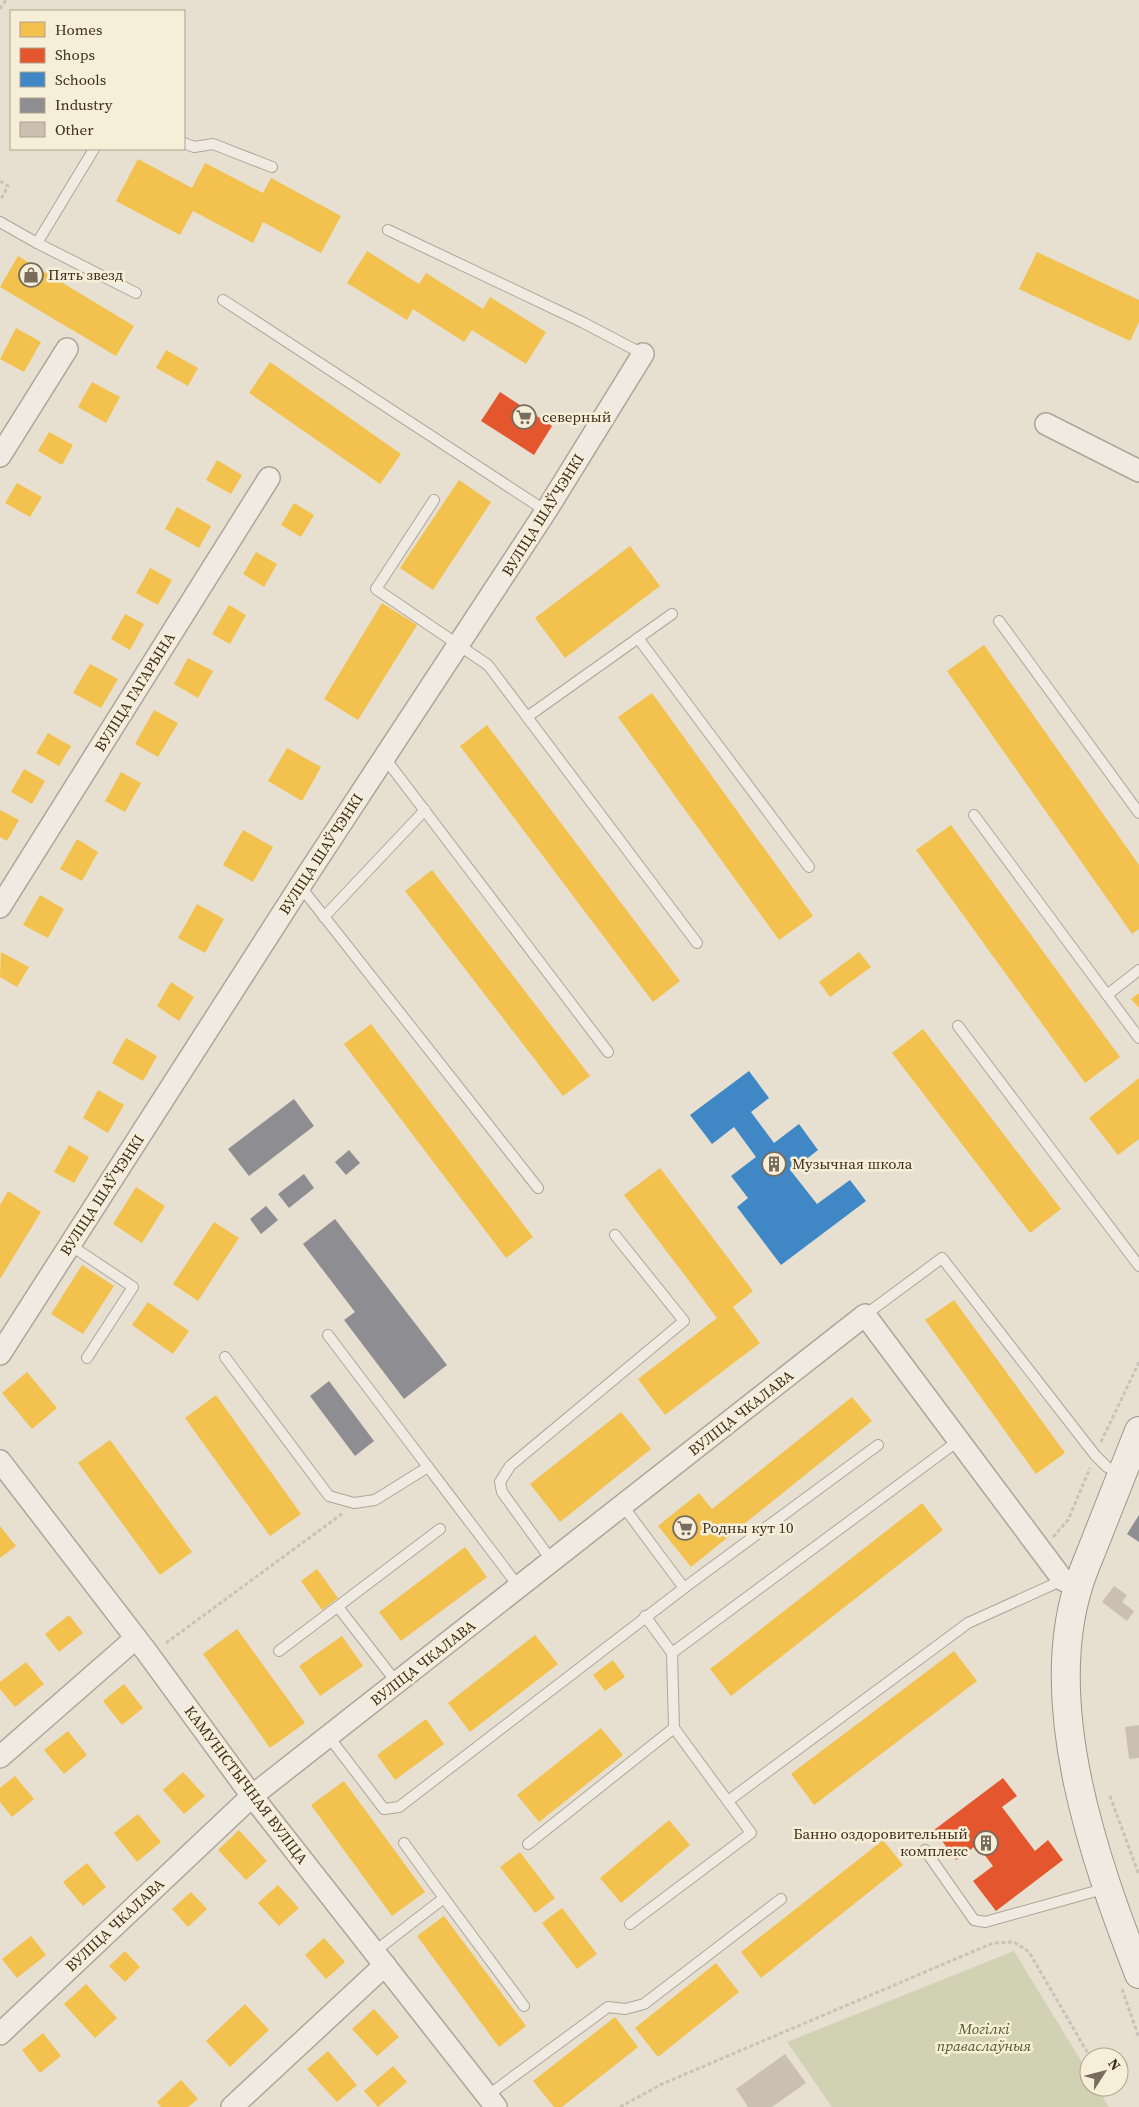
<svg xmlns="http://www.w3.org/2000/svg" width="1139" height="2107" viewBox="0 0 1139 2107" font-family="'Source Serif 4',serif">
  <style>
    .cemetery { fill: #d1d1b3 }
    .homes { fill: #f2c14e }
    .shops { fill: #e4572e }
    .schools { fill: #3f88c5 }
    .industry { fill: #8d8d92 }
    .building { fill: #cbbfb2 }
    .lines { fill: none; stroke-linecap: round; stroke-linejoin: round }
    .lane-casing { stroke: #ada599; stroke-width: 12 }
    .street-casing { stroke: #ada599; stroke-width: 24 }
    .secondary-casing { stroke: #9c958a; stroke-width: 30 }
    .path { stroke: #c8c2b9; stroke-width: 3; stroke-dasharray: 4 2.5; stroke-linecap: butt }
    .lane { stroke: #efebe3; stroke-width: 10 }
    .street { stroke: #efebe3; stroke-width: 21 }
    .secondary { stroke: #efebe3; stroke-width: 28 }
    .labels { text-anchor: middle; stroke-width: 5; stroke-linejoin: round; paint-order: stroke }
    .poi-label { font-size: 15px; fill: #3d2e20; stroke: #f7eed8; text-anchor: start }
    .street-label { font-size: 15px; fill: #3d2e20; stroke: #f7eed8 }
    .park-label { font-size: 15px; font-style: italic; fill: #4d5a26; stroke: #f7eed8 }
  </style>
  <rect width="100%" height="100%" fill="#e7e0d1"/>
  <path class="cemetery" d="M 1014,1951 L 1089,2074 L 1089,2087 L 1097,2087 L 1109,2107 L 832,2107 L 787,2042 Z"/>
  <g class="homes">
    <path d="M 138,159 L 192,188 L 205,163 L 263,193 L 271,178 L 341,216 L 321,253 L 263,222 L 253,243 L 193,211 L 180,235 L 116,201 Z"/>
    <path d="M 367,251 L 419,284 L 426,273 L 483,309 L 490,297 L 546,332 L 526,364 L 472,330 L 464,342 L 413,309 L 407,320 L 347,283 Z"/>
    <path d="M 1037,252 L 1139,300 L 1139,322 L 1130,341 L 1019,289 Z"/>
    <path d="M 18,256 L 134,326 L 116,356 L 0,287 Z"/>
    <path d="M 16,328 L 41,342 L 24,372 L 0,359 Z"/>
    <path d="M 166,350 L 198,368 L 188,386 L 156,368 Z"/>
    <path d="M 270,362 L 401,454 L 380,484 L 249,393 Z"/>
    <path d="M 92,382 L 120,397 L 106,423 L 78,407 Z"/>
    <path d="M 49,432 L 73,445 L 62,465 L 38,451 Z"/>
    <path d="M 217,460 L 242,475 L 231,494 L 206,480 Z"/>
    <path d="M 459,480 L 491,502 L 433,590 L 400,568 Z"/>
    <path d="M 17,483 L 42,497 L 30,517 L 5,503 Z"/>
    <path d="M 294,503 L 314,515 L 301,537 L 281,525 Z"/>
    <path d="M 177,507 L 211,526 L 199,548 L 165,529 Z"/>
    <path d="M 630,546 L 660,586 L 565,658 L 535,618 Z"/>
    <path d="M 256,552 L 277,564 L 264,587 L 243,574 Z"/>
    <path d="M 150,568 L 172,580 L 158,605 L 136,593 Z"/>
    <path d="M 382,603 L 417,625 L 358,720 L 324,699 Z"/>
    <path d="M 229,605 L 246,615 L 230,644 L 212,634 Z"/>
    <path d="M 125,614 L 144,624 L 130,650 L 111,639 Z"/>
    <path d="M 984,645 L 1139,865 L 1139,929 L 1132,934 L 947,671 Z"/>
    <path d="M 188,658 L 213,671 L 198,698 L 174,684 Z"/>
    <path d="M 90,664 L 118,679 L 101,708 L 73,693 Z"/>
    <path d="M 652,693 L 813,916 L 779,940 L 618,717 Z"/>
    <path d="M 154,710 L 178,723 L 158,757 L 135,744 Z"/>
    <path d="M 487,725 L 680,981 L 653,1002 L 460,746 Z"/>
    <path d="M 48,733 L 71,746 L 59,766 L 36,753 Z"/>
    <path d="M 287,748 L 321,767 L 302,801 L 268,781 Z"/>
    <path d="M 24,769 L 45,781 L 32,804 L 11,792 Z"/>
    <path d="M 121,772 L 141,783 L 125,812 L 105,801 Z"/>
    <path d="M 0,810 L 19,820 L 7,841 L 0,837 Z"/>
    <path d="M 951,825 L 1120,1057 L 1085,1083 L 916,850 Z"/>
    <path d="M 243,830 L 273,847 L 253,882 L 223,865 Z"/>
    <path d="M 77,839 L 98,852 L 82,881 L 60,869 Z"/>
    <path d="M 432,870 L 590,1076 L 563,1096 L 405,891 Z"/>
    <path d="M 40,895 L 64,909 L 48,938 L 23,925 Z"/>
    <path d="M 197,904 L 224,919 L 205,953 L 178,938 Z"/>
    <path d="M 1,952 L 29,967 L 17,987 L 0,977 Z"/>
    <path d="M 859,952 L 871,967 L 830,997 L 819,982 Z"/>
    <path d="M 171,982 L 194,997 L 179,1021 L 157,1006 Z"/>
    <path d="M 1139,993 L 1139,1008 L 1131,999 Z"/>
    <path d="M 371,1024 L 533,1237 L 506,1258 L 344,1044 Z"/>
    <path d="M 923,1029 L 1061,1209 L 1030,1233 L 892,1053 Z"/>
    <path d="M 126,1038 L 157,1056 L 143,1081 L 112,1063 Z"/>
    <path d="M 1139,1078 L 1139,1139 L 1118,1155 L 1089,1118 Z"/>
    <path d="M 98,1090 L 124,1105 L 108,1133 L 83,1118 Z"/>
    <path d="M 69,1145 L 89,1157 L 74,1183 L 54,1172 Z"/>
    <path d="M 660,1168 L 753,1291 L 733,1307 L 760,1343 L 665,1415 L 638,1379 L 717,1318 L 624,1195 Z"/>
    <path d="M 136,1187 L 165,1206 L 142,1243 L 113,1224 Z"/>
    <path d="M 8,1191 L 41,1212 L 0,1279 L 0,1205 Z"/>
    <path d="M 214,1222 L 239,1238 L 198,1301 L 173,1284 Z"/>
    <path d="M 82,1265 L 114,1286 L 83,1334 L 51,1314 Z"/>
    <path d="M 954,1300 L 1065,1453 L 1036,1474 L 925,1320 Z"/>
    <path d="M 148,1302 L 189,1331 L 173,1354 L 132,1325 Z"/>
    <path d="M 27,1372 L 57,1408 L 32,1429 L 2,1393 Z"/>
    <path d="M 216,1395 L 301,1514 L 270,1536 L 185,1418 Z"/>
    <path d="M 852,1397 L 872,1421 L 691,1567 L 658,1526 L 699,1493 L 712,1509 Z"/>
    <path d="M 621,1412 L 651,1449 L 560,1522 L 530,1484 Z"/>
    <path d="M 110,1440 L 192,1552 L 160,1575 L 78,1463 Z"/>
    <path d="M 922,1503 L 943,1530 L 731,1696 L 710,1669 Z"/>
    <path d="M 0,1526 L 16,1546 L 0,1558 Z"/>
    <path d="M 465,1547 L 487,1577 L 401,1641 L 379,1612 Z"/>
    <path d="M 317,1569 L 338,1598 L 322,1610 L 301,1581 Z"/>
    <path d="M 69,1615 L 83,1633 L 59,1652 L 45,1634 Z"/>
    <path d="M 237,1629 L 305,1723 L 270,1748 L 203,1654 Z"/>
    <path d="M 535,1635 L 558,1664 L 470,1732 L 448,1703 Z"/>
    <path d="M 342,1636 L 363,1666 L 320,1696 L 299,1666 Z"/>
    <path d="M 954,1651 L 977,1681 L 814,1805 L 791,1774 Z"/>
    <path d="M 613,1660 L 625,1677 L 605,1691 L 593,1675 Z"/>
    <path d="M 26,1662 L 44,1684 L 15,1707 L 0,1689 L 0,1682 Z"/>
    <path d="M 124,1684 L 143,1708 L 122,1725 L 103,1701 Z"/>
    <path d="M 426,1719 L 444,1744 L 395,1780 L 377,1755 Z"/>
    <path d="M 601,1728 L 623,1755 L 539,1822 L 517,1795 Z"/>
    <path d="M 68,1731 L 87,1755 L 64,1774 L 44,1750 Z"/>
    <path d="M 183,1772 L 205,1796 L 184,1814 L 163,1790 Z"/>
    <path d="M 15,1776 L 34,1799 L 12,1817 L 0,1802 L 0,1788 Z"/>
    <path d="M 344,1781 L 425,1892 L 392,1916 L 311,1805 Z"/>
    <path d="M 138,1814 L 161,1842 L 137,1862 L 114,1833 Z"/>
    <path d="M 669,1820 L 690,1845 L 621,1903 L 600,1878 Z"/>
    <path d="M 239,1830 L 267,1861 L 246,1880 L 218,1850 Z"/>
    <path d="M 883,1840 L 903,1865 L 761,1978 L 741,1952 Z"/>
    <path d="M 520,1852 L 555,1898 L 535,1913 L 500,1867 Z"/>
    <path d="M 87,1863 L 106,1887 L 83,1906 L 63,1882 Z"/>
    <path d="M 278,1885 L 299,1908 L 279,1926 L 258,1903 Z"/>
    <path d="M 191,1892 L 207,1909 L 188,1927 L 172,1909 Z"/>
    <path d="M 562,1908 L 597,1954 L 577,1969 L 542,1923 Z"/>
    <path d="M 444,1916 L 526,2026 L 499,2047 L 417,1936 Z"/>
    <path d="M 31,1936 L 46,1955 L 17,1978 L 2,1959 Z"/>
    <path d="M 324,1938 L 345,1962 L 326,1979 L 305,1955 Z"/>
    <path d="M 125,1951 L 140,1967 L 125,1982 L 109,1966 Z"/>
    <path d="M 716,1963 L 739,1992 L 658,2057 L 635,2028 Z"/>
    <path d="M 86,1984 L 117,2018 L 95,2038 L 64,2004 Z"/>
    <path d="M 245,2004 L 269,2030 L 230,2067 L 206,2041 Z"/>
    <path d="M 374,2009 L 399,2037 L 377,2056 L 352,2029 Z"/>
    <path d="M 615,2017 L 638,2047 L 562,2107 L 554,2107 L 533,2081 Z"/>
    <path d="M 43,2033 L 61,2056 L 40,2073 L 22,2050 Z"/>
    <path d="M 328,2051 L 357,2085 L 337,2102 L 307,2069 Z"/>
    <path d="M 393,2066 L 407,2082 L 378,2107 L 364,2091 Z"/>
    <path d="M 181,2080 L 198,2099 L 188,2107 L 161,2107 L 157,2102 Z"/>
  </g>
  <g class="shops">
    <path d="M 500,392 L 552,426 L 534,455 L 481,421 Z"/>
    <path d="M 1003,1778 L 1017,1796 L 1002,1807 L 1035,1851 L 1048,1840 L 1063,1860 L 996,1911 L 973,1881 L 993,1866 L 977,1845 L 956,1860 L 934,1830 Z"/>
  </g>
  <path class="schools" d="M 749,1071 L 769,1098 L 751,1112 L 774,1143 L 799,1124 L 818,1150 L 791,1171 L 817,1204 L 850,1180 L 866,1201 L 781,1265 L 737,1207 L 748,1198 L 731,1176 L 756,1157 L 734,1127 L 712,1144 L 690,1115 Z"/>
  <g class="industry">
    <path d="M 294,1099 L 314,1126 L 249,1176 L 228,1149 Z"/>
    <path d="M 349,1150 L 360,1163 L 346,1175 L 335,1162 Z"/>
    <path d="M 304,1174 L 314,1188 L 289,1208 L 278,1194 Z"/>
    <path d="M 266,1206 L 278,1220 L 261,1234 L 250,1219 Z"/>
    <path d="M 335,1219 L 447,1365 L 404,1399 L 344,1320 L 355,1312 L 303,1244 Z"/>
    <path d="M 329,1381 L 374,1441 L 355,1456 L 310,1396 Z"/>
    <path d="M 1139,1515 L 1139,1542 L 1127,1534 Z"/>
  </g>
  <g class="building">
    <path d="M 1114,1586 L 1127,1595 L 1122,1602 L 1134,1611 L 1127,1621 L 1102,1602 Z"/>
    <path d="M 1139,1725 L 1139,1758 L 1129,1759 L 1125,1727 Z"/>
    <path d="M 785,2054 L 806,2083 L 772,2107 L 748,2107 L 736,2089 Z"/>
  </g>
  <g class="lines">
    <g class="lane-casing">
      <g id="lane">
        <path d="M 184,143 L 194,147 L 213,144 L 272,167"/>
        <path d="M 0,222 L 37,243 L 136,293"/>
        <path d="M 388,230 L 582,322 L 643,354"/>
        <path d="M 37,243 L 94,149"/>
        <path d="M 223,300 L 546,511"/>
        <path d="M 434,500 L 376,589 L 488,665 L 697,943"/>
        <path d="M 999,621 L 1139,813"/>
        <path d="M 638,638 L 809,867"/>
        <path d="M 527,717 L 672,614"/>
        <path d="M 384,757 L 608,1052"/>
        <path d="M 974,815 L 1139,1038"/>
        <path d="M 300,886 L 538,1188"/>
        <path d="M 324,917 L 425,810"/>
        <path d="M 1107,995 L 1139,970"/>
        <path d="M 958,1026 L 1139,1266"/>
        <path d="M 70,1245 L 133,1287 L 87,1358"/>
        <path d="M 865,1315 L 942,1258 L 1095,1455 L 1107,1467 L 1121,1473"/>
        <path d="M 328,1335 L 428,1467"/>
        <path d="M 225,1357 L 329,1496 L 354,1503 L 375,1500 L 428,1467 L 519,1587"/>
        <path d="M 623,1506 L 684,1588 L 878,1445"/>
        <path d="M 552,1561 L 502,1492 L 500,1482 L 510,1466 L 684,1321 L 615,1235"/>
        <path d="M 338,1607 L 397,1683"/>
        <path d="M 279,1651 L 440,1529"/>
        <path d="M 672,1653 L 958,1441"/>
        <path d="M 329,1737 L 384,1809 L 399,1807 L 684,1588"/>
        <path d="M 728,1801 L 968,1623 L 1063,1580"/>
        <path d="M 528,1844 L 674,1728"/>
        <path d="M 925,1850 L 974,1920 L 985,1922 L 1107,1888"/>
        <path d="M 444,1898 L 524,2006"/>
        <path d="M 630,1924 L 751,1833 L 674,1728 L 672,1653 L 645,1616"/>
        <path d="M 374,1952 L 444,1898 L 404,1843"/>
        <path d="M 487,2096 L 608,2007 L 625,2009 L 644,2004 L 781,1899"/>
      </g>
    </g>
    <g class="street-casing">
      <g id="street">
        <path d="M 1046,424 L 1139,471"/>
        <path d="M 0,456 L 67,349"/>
        <path d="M 0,907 L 269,478"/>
        <path d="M 0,1354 L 300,886 L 546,511 L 643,354"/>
        <path d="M 0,1461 L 146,1651 L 252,1796 L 496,2107"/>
        <path d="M 0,1757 L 136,1638"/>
        <path d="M 0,2034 L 252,1796 L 865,1315 L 1063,1580 L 1078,1587"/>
        <path d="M 232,2107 L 385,1965"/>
      </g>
    </g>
    <g class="secondary-casing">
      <path id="secondary" d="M 1139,1431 C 1125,1466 1111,1502 1097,1537 C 1091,1553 1083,1570 1078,1587 C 1041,1708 1095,1861 1139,1974"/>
    </g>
    <g class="path">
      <path d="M 0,9 L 6,0"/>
      <path d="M 0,181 L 8,186 L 0,201"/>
      <path d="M 1101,1442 L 1139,1362"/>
      <path d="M 1053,1537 L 1068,1520 L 1090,1468"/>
      <path d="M 166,1643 L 343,1513"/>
      <path d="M 1110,1796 L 1139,1875"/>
      <path d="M 1122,1989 L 1139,2038"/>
      <path d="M 620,2107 L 662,2084 L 993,1943 L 1014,1942 L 1029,1952 L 1090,2057"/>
    </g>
    <use href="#lane" class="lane"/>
    <use href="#street" class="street"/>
    <use href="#secondary" class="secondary"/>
  </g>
  <defs>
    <g id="shop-ring" transform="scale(1.25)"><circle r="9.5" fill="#f7eed8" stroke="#786c5e" stroke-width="1.5"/><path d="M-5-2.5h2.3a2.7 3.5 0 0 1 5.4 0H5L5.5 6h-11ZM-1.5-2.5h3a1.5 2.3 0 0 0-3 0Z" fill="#786c5e"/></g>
    <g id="supermarket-ring" transform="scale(1.25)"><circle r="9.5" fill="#f7eed8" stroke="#786c5e" stroke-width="1.5"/><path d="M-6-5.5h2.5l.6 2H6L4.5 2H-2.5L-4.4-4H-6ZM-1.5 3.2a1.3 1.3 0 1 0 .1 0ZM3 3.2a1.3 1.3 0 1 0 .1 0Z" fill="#786c5e"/></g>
    <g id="building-ring" transform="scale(1.25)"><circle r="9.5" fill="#f7eed8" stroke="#786c5e" stroke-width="1.5"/><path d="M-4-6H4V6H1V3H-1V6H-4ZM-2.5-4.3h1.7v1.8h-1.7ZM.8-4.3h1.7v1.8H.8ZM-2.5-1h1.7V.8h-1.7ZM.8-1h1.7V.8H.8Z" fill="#786c5e"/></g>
  </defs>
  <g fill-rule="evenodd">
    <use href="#shop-ring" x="31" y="275"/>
    <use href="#supermarket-ring" x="524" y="417"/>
    <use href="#building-ring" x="774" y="1164"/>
    <use href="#supermarket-ring" x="685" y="1528"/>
    <use href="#building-ring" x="986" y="1843"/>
  </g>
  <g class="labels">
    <g class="poi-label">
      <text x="48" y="280">Пять звезд</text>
      <text x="542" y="422">северный</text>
      <text x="792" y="1169">Музычная школа</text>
      <text x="702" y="1533">Родны кут 10</text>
      <text x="968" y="1839" text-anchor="end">Банно оздоровительный<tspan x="968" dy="17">комплекс</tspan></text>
    </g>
    <g class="street-label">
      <text transform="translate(543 515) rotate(-58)" y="5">ВУЛІЦА ШАЎЧЭНКІ</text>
      <text transform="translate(135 692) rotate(-58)" y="5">ВУЛІЦА ГАГАРЫНА</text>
      <text transform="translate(321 854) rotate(-57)" y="5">ВУЛІЦА ШАЎЧЭНКІ</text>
      <text transform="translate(102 1195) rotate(-57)" y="5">ВУЛІЦА ШАЎЧЭНКІ</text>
      <text transform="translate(741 1413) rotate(-38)" y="5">ВУЛІЦА ЧКАЛАВА</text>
      <text transform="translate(423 1663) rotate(-38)" y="5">ВУЛІЦА ЧКАЛАВА</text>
      <text transform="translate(246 1785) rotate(53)" y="5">КАМУНІСТЫЧНАЯ ВУЛІЦА</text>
      <text transform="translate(115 1925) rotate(-43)" y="5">ВУЛІЦА ЧКАЛАВА</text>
    </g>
    <g class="park-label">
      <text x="984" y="2034">Могілкі<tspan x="984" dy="17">праваслаўныя</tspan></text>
    </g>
  </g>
  <rect x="10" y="10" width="175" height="140" fill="#f7eed8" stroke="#ada18e"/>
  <rect x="20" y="22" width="25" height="15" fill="#f2c14e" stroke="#ada18e"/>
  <text x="55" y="35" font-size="15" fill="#3d2e20">Homes</text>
  <rect x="20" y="48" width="25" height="15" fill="#e4572e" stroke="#ada18e"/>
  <text x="55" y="60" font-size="15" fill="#3d2e20">Shops</text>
  <rect x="20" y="72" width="25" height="15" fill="#3f88c5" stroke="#ada18e"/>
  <text x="55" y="85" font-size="15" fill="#3d2e20">Schools</text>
  <rect x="20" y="98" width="25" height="15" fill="#8d8d92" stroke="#ada18e"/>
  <text x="55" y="110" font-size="15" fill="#3d2e20">Industry</text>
  <rect x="20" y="122" width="25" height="15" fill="#cbbfb2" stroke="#ada18e"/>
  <text x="55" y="135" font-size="15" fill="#3d2e20">Other</text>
  <g transform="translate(1104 2072) rotate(54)"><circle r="24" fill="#f7eed8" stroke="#ada18e"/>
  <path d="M0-4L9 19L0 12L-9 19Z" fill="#786c5e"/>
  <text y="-8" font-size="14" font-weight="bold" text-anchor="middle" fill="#3d2e20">N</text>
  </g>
</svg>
